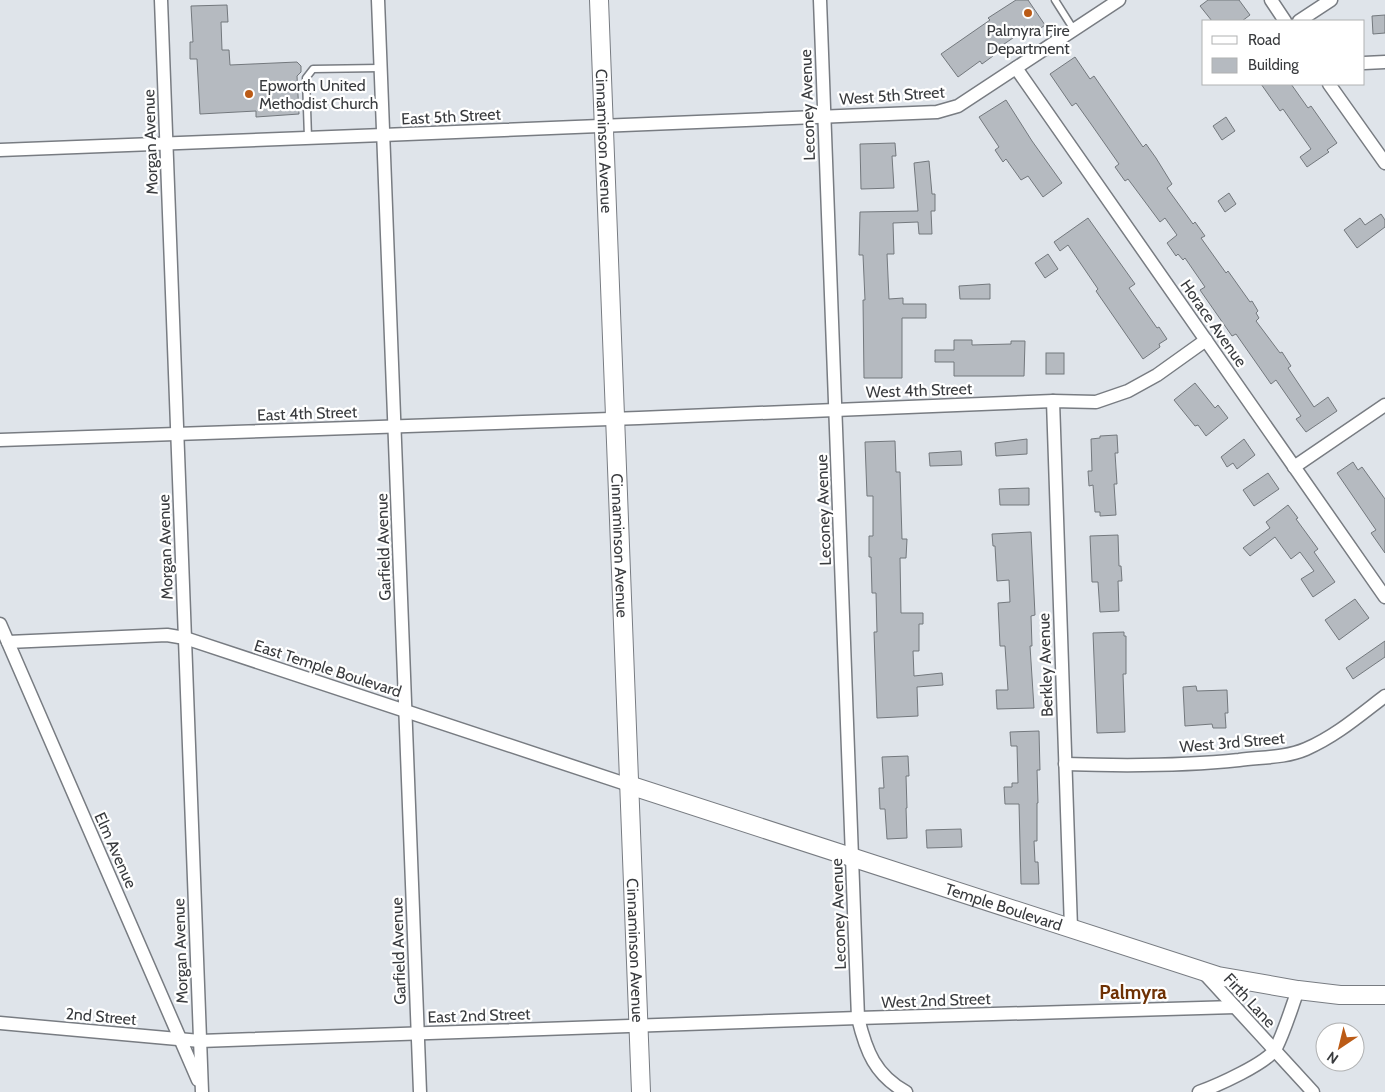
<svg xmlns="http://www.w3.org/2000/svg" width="1385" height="1092" viewBox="0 0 1385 1092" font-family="Cabin,sans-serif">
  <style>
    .building { fill: #b5bac0; stroke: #73787d }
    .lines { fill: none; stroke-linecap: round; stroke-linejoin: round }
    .lane-casing { stroke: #787c82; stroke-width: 9 }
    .street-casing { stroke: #787c82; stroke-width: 15 }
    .secondary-casing { stroke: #787c82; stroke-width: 20 }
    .lane { stroke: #fff; stroke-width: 6 }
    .street { stroke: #fff; stroke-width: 12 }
    .secondary { stroke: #fff; stroke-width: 18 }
    .poi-dot { fill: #bb5b16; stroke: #fff; stroke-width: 2 }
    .labels { text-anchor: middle; stroke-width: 4.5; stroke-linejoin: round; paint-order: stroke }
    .poi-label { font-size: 16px; fill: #393b3e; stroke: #fff }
    .street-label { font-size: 16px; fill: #393b3e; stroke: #fff }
    .quarter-label { font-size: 19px; font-weight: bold; fill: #6e3104; stroke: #fff }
  </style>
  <rect width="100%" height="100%" fill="#dfe4ea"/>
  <g class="building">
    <path d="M 1016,0 L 1028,0 L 1045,25 L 1033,34 L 1029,27 L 991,53 L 993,56 L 982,64 L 980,61 L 958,77 L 941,54 L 990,20 L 988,18 Z"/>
    <path d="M 1208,0 L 1239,0 L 1250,15 L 1242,21 L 1212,21 L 1200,6 Z"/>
    <path d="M 227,5 L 228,22 L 221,22 L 222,50 L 229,50 L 230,65 L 297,62 L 301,66 L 301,72 L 297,76 L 299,114 L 256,117 L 256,111 L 200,114 L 197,59 L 190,59 L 190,42 L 193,42 L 191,6 Z"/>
    <path d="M 1385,15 L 1385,33 L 1373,34 L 1372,16 Z"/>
    <path d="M 1075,57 L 1090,79 L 1094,76 L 1143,147 L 1146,144 L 1156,158 L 1172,184 L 1167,188 L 1193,224 L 1195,222 L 1205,236 L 1201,238 L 1226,273 L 1228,271 L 1250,302 L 1252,301 L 1258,311 L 1256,313 L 1259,318 L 1256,321 L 1280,353 L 1282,352 L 1291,366 L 1288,368 L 1314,407 L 1328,397 L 1337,411 L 1306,432 L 1296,419 L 1301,416 L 1276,380 L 1271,384 L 1236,334 L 1232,336 L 1200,290 L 1205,287 L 1185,258 L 1183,260 L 1178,254 L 1176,256 L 1167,243 L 1177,235 L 1165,218 L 1160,222 L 1128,179 L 1125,181 L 1115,167 L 1119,164 L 1091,124 L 1076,103 L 1072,106 L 1050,74 Z"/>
    <path d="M 1261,84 L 1291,84 L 1308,108 L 1311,106 L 1337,143 L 1327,150 L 1329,152 L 1307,167 L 1300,157 L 1311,149 L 1283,109 L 1280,111 Z"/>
    <path d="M 1006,100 L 1032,141 L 1062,183 L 1043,197 L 1028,176 L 1021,180 L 1006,159 L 1003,162 L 995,150 L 999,147 L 979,117 Z"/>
    <path d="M 1226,117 L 1235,131 L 1222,140 L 1213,126 Z"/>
    <path d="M 895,143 L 896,156 L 892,156 L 894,188 L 861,189 L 860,144 Z"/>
    <path d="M 929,161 L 932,194 L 935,194 L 935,211 L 931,211 L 932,234 L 919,234 L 918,222 L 893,223 L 894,254 L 887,254 L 889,299 L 903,298 L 903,304 L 926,304 L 926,318 L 902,318 L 902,378 L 864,378 L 863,300 L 865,300 L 863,255 L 859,255 L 860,212 L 918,211 L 914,163 Z"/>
    <path d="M 1229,193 L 1236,204 L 1225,212 L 1218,201 Z"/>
    <path d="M 1381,214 L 1385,220 L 1385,227 L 1357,248 L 1344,230 L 1360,218 L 1365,225 Z"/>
    <path d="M 1088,218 L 1135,284 L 1129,288 L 1157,328 L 1159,327 L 1167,339 L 1159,344 L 1160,347 L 1143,359 L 1096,291 L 1098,289 L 1068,245 L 1060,251 L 1054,242 Z"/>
    <path d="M 1048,254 L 1058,269 L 1045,278 L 1035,263 Z"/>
    <path d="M 990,284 L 990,299 L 960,299 L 959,286 Z"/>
    <path d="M 954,340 L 972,340 L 972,345 L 1011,344 L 1011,341 L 1025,341 L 1024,376 L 954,376 L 954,362 L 935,362 L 935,350 L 954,350 Z"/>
    <rect x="1046" y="353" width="18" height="21"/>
    <path d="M 1195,383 L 1215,408 L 1218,405 L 1228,418 L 1206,436 L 1198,425 L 1195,426 L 1174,400 Z"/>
    <path d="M 1117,435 L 1118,453 L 1115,453 L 1117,484 L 1114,484 L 1116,515 L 1100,516 L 1100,512 L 1095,512 L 1093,485 L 1089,486 L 1088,471 L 1092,471 L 1091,439 L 1100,438 L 1100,436 Z"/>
    <path d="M 1027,439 L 1027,454 L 996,456 L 995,443 Z"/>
    <path d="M 1244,439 L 1255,455 L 1237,469 L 1233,463 L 1227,467 L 1221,457 Z"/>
    <path d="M 895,441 L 896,472 L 900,472 L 902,539 L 907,539 L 906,558 L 900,558 L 901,613 L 923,613 L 923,624 L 919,624 L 919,651 L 913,651 L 914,676 L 942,673 L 943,685 L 917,687 L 918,716 L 877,718 L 874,632 L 877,632 L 876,593 L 872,593 L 871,557 L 869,557 L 869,536 L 873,536 L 873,496 L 867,496 L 865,442 Z"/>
    <path d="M 961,451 L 962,465 L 930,466 L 929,453 Z"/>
    <path d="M 1353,462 L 1358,470 L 1362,467 L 1385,499 L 1385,553 L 1371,533 L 1376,530 L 1337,473 Z"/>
    <path d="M 1268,473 L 1279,489 L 1254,506 L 1243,490 Z"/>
    <path d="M 1029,488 L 1029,505 L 1000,505 L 999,489 Z"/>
    <path d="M 1288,505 L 1298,518 L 1296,519 L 1318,549 L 1314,552 L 1335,582 L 1313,597 L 1301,579 L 1314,571 L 1300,552 L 1291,559 L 1275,537 L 1250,556 L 1243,548 L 1270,528 L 1266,522 Z"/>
    <path d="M 1031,532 L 1035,615 L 1031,616 L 1032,646 L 1030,646 L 1034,708 L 997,709 L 996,690 L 1008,690 L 1005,646 L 1000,646 L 998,603 L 1010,602 L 1009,580 L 997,581 L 995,546 L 993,546 L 992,534 Z"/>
    <path d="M 1118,535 L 1119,566 L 1121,566 L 1122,581 L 1118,581 L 1119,611 L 1100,612 L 1098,582 L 1092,582 L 1090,536 Z"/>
    <path d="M 1355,599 L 1369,618 L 1339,640 L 1325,620 Z"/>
    <path d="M 1124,632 L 1124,636 L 1126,636 L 1126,674 L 1123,674 L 1125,732 L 1097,733 L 1093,633 Z"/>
    <path d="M 1385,641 L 1385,657 L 1353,679 L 1346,668 Z"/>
    <path d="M 1196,686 L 1197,691 L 1227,690 L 1228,713 L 1225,713 L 1226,728 L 1213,728 L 1212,724 L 1185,726 L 1183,687 Z"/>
    <path d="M 1039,731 L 1040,770 L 1037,770 L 1038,803 L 1037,803 L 1037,841 L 1034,841 L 1035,862 L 1038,862 L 1039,884 L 1021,884 L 1019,804 L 1005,804 L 1004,787 L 1012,787 L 1012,783 L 1018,783 L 1017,746 L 1011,746 L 1010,732 Z"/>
    <path d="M 908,756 L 909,776 L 906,776 L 907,808 L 906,808 L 907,838 L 887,839 L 885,809 L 880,809 L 879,788 L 884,788 L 882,757 Z"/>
    <path d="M 961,829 L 962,847 L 927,848 L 926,830 Z"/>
  </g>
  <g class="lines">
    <g class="lane-casing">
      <g id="lane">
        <path d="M 1055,0 L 1074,30"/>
        <path d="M 308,138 L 306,78 L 313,69 L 380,68"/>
      </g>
    </g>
    <g class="street-casing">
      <g id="street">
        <path d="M 161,0 L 202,1092"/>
        <path d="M 378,0 L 420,1092"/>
        <path d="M 820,0 L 858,1018 C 866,1051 875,1075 906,1092"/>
        <path d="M 1271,0 L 1285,21"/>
        <path d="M 1299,21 L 1331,0"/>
        <path d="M 1364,63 L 1385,62"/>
        <path d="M 1016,68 L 1385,597"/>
        <path d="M 1329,84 L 1385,163"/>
        <path d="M 0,150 L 383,135 L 937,112 L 958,106 L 1119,0"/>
        <path d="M 1053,401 L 1071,928"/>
        <path d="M 0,440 L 639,418 L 1053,401 L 1096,402 L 1128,391 L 1157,375 L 1206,340"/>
        <path d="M 1294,467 L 1385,405"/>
        <path d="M 0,624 L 198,1080"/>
        <path d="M 8,642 L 167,635 L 185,638 L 629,785"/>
        <path d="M 1065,764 C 1123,766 1182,766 1239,760 C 1262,757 1285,758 1306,749 C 1336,736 1360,715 1385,696"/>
        <path d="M 1203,972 L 1313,1092"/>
        <path d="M 0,1023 L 200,1041 L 858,1018 L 1235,1007"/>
        <path d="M 1199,1092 C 1216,1086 1268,1063 1276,1048 C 1285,1030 1291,1009 1298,990"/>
      </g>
    </g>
    <g class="secondary-casing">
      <g id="secondary">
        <path id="s1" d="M 599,0 L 641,1092"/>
        <path id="s2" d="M 629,785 L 1218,976 L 1298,990 L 1340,995 L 1385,995"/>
      </g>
    </g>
    <use href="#lane" class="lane"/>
    <use href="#street" class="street"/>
    <use href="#secondary" class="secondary"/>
  </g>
  <g class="poi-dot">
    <circle cx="1028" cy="13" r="5"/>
    <circle cx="249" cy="94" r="5"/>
  </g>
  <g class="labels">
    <g class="poi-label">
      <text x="1028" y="36">Palmyra Fire<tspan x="1028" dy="18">Department</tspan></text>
      <text x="259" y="91" text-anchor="start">Epworth United<tspan x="259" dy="18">Methodist Church</tspan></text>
    </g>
    <g class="street-label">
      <text transform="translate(892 95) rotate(-4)" y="6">West 5th Street</text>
      <text transform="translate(807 105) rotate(-92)" y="6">Leconey Avenue</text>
      <text transform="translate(451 116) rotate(-3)" y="6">East 5th Street</text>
      <text dy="6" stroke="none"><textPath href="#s1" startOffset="141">Cinnaminson Avenue</textPath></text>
      <text transform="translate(150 142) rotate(-92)" y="6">Morgan Avenue</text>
      <text transform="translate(1214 323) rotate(55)" y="6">Horace Avenue</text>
      <text transform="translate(919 390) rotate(-2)" y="6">West 4th Street</text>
      <text transform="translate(307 413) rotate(-2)" y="6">East 4th Street</text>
      <text transform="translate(823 510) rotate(-92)" y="6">Leconey Avenue</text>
      <text dy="6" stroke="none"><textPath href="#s1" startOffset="546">Cinnaminson Avenue</textPath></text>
      <text transform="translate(165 547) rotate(-92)" y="6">Morgan Avenue</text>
      <text transform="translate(383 547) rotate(-92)" y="6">Garfield Avenue</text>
      <text transform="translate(1045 665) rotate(-92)" y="6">Berkley Avenue</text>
      <text transform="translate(328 668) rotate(18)" y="6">East Temple Boulevard</text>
      <text transform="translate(1232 742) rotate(-5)" y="6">West 3rd Street</text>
      <text transform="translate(116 850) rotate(66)" y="6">Elm Avenue</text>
      <text dy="6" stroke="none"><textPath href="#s2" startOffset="394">Temple Boulevard</textPath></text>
      <text transform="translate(838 914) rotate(-92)" y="6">Leconey Avenue</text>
      <text transform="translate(180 951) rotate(-92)" y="6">Morgan Avenue</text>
      <text transform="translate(398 951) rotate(-92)" y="6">Garfield Avenue</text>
      <text dy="6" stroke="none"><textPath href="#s1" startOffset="951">Cinnaminson Avenue</textPath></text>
      <text transform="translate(936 1000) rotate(-2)" y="6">West 2nd Street</text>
      <text transform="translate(1250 1000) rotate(47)" y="6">Firth Lane</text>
      <text transform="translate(479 1015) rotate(-2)" y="6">East 2nd Street</text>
      <text transform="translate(101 1016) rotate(5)" y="6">2nd Street</text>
    </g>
    <g class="quarter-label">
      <text x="1133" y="999">Palmyra</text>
    </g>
  </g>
  <rect x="1202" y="20" width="162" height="65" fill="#ffffff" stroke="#b0b1b2"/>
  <rect x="1212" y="36" width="25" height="8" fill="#ffffff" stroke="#b0b1b2"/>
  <text x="1248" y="45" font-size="15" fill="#393b3e">Road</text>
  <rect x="1212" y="58" width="25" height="15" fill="#b5bac0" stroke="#b0b1b2"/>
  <text x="1248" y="70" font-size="15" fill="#393b3e">Building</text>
  <g transform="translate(1340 1047) rotate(215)"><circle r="24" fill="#ffffff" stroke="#b0b1b2"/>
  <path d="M0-4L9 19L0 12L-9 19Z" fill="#bb5b16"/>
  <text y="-8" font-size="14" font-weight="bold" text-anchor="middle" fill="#393b3e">N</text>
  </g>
</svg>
